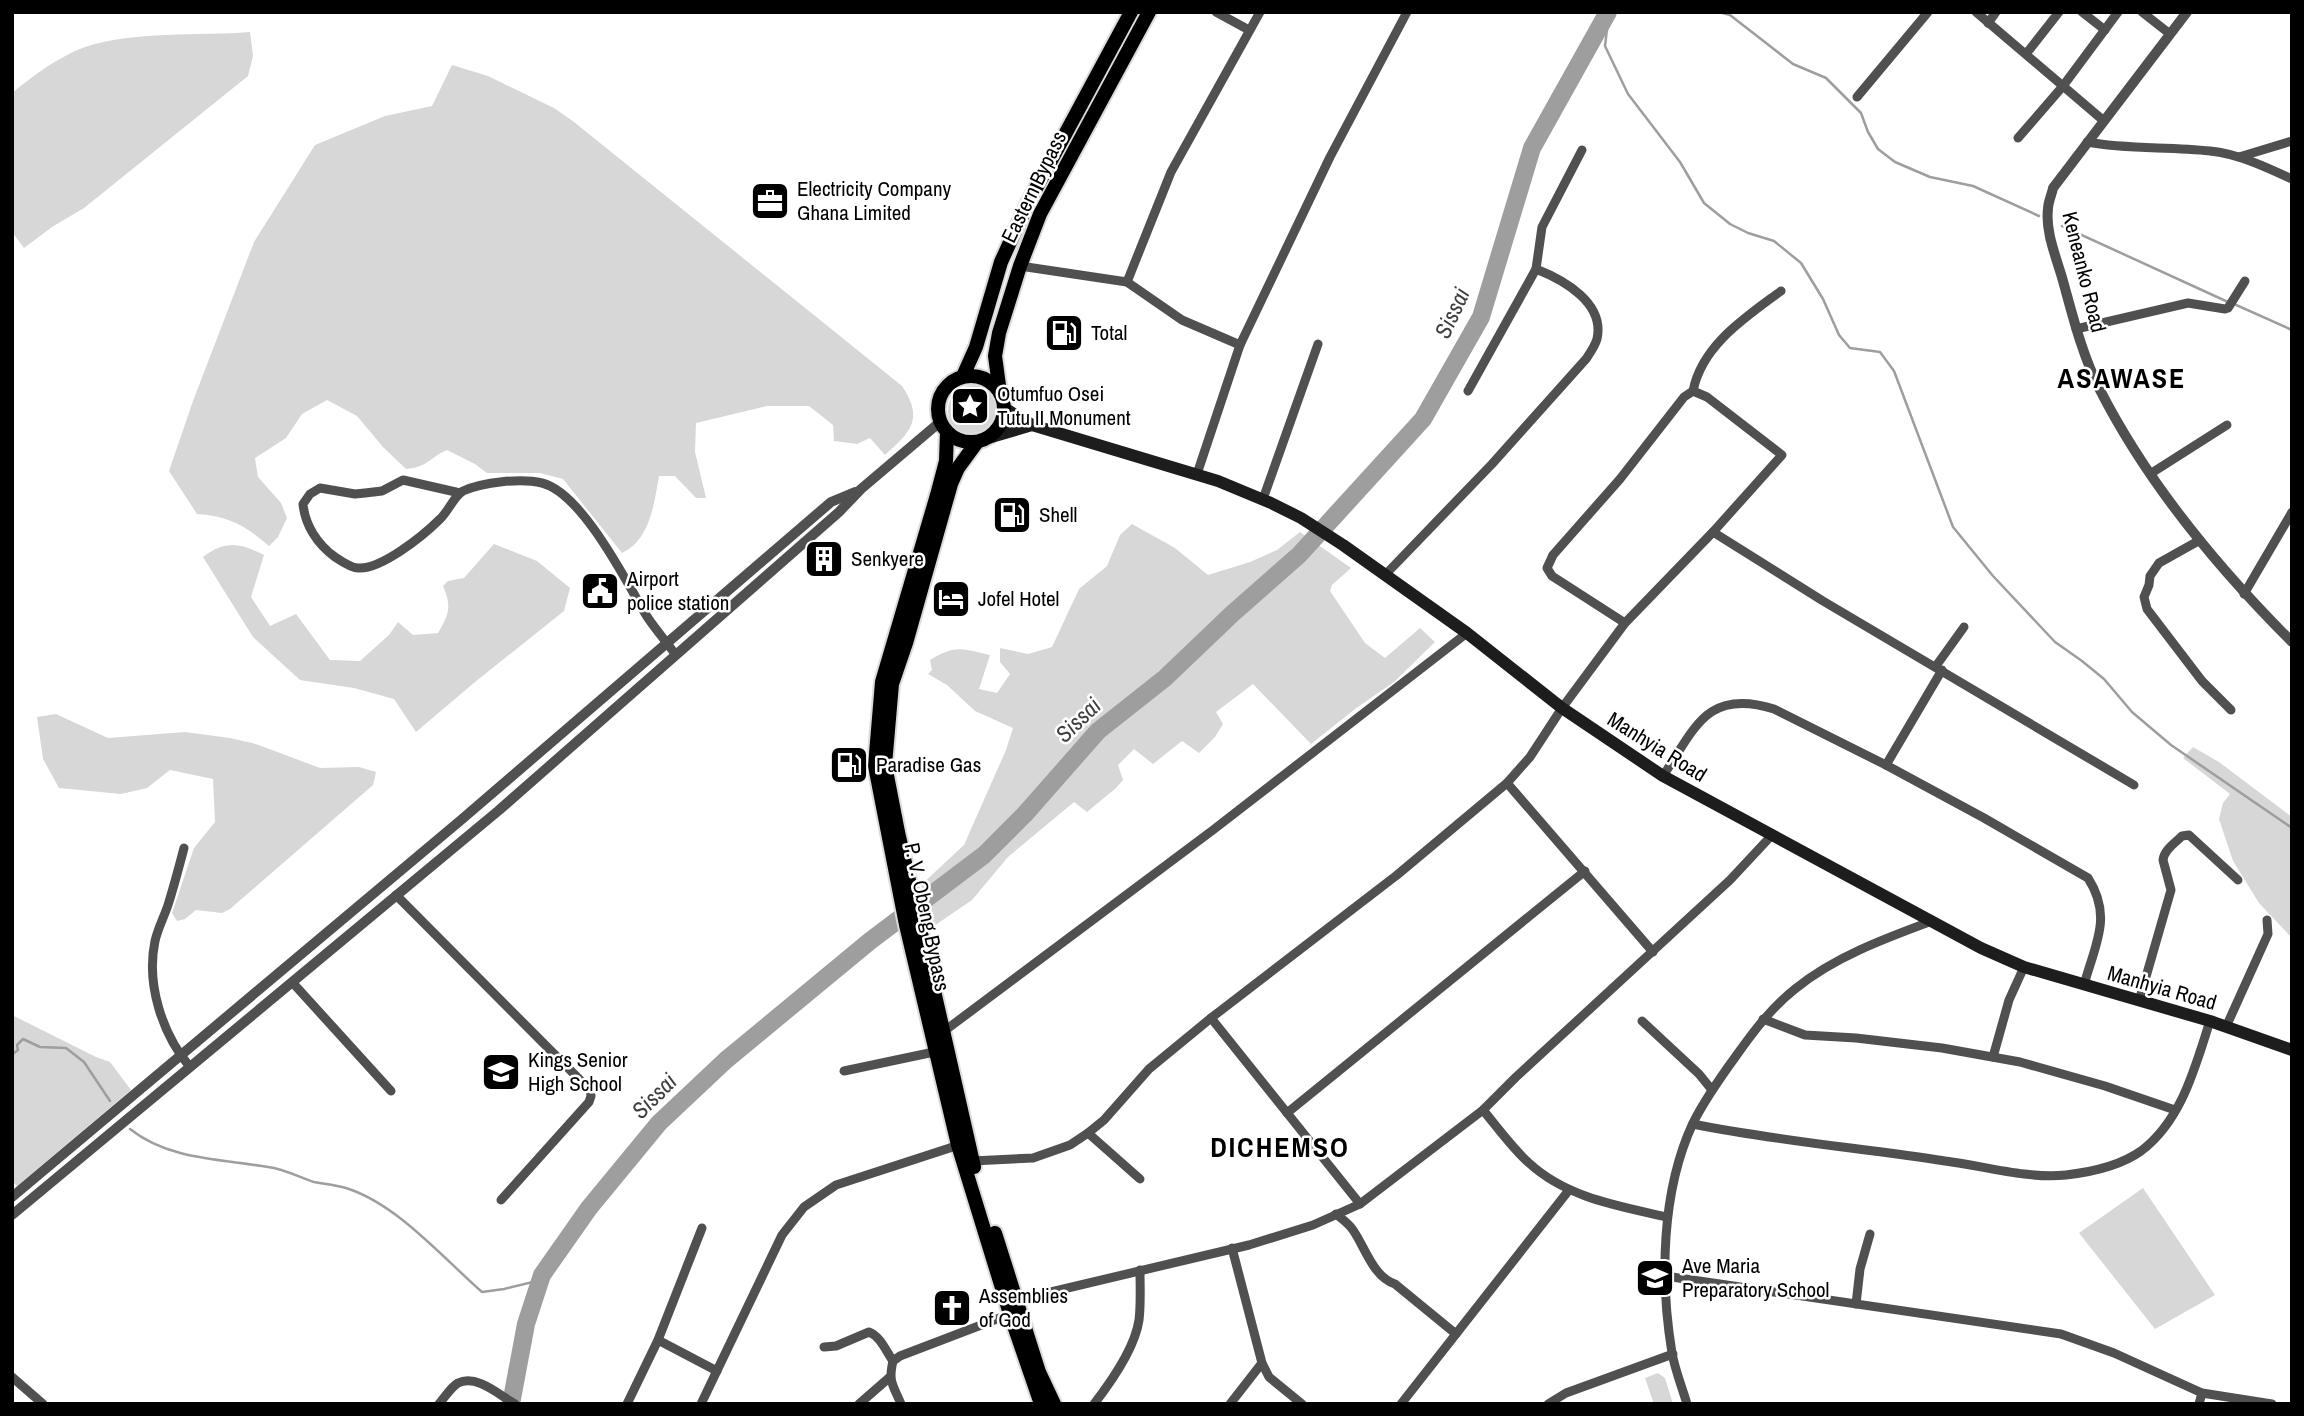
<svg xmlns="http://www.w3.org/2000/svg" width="2304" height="1416" viewBox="0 0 2304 1416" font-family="'Archivo Narrow',sans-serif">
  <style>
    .green { fill: #d7d7d7 }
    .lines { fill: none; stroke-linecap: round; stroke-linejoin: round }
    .stream { stroke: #9e9e9e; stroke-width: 2.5 }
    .river { stroke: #9e9e9e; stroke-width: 18 }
    .trunk-casing { stroke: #dbdbdb; stroke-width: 18 }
    .minor { stroke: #505050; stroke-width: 9 }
    .tertiary { stroke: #505050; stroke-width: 10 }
    .secondary { stroke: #1d1d1d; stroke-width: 12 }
    .trunk { stroke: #000; stroke-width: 14 }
    .labels { text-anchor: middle; stroke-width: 5; stroke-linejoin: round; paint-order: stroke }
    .street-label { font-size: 21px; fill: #000; stroke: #fff }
    .poi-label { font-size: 21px; fill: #000; stroke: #fff; text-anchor: start }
    .water-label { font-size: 23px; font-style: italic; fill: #3f3f3f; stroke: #fff }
    .district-label { font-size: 28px; font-weight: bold; letter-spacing: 2px; fill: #000; stroke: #fff }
  </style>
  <rect width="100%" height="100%" fill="#fff"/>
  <g class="green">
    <path d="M 250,32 L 253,56 L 248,76 L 84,208 L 52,227 L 24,248 L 12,232 L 12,93 C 34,75 58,57 85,47 C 132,31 200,36 250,32 Z"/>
    <path d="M 452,65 L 488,76 L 554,108 L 574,122 L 902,386 C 924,419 911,432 885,455 L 870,438 L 857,444 L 834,441 L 833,425 L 809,406 L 767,406 L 696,423 L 695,452 L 706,498 L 696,498 L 675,476 L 659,476 C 654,504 650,540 622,553 L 563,479 L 540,473 L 487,473 L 475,464 L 447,450 C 429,458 428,467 406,469 L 383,447 L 357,416 L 327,400 L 302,414 L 286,438 L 255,458 L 258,477 L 281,503 L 287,518 L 278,537 L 269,546 C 246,526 229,516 197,514 L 169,471 L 193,401 L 254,242 L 315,145 L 385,116 L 432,106 Z"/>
    <circle cx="974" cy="411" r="26"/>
    <path d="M 1132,524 L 1175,548 L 1208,575 L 1250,562 L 1277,550 L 1300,532 L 1351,568 L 1332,585 L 1330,591 L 1365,643 L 1385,658 L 1420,628 L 1435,642 L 1394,682 L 1355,709 L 1311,744 L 1253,684 L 1216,712 L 1223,724 L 1215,737 L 1199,753 L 1182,741 L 1153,764 L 1134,749 L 1118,765 L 1123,780 L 1116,788 L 1087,812 L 1074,802 L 1008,857 L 972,900 L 934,926 L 921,885 L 964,845 L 1006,750 L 1013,728 L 975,711 L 947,685 L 928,674 L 932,670 L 930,660 C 956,644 962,649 990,655 L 979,689 L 997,693 L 1010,674 L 1000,662 L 1000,648 L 1028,654 L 1052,647 L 1079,589 L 1107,566 L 1120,535 Z"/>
    <path d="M 494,544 L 537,561 L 570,588 L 564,611 L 475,682 L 416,732 L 394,699 L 354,688 L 300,680 L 253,637 L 203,557 C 226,540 240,543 264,555 L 251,597 L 270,626 L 296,614 L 330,660 L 360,661 L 389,635 L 398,622 L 413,635 L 438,633 C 449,614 452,607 443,586 L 448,581 L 464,578 Z"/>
    <path d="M 56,714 L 108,738 L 185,732 L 230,738 L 256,744 L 320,768 L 359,767 L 376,772 L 373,785 L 230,909 L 222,913 L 196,910 L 185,919 L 177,921 L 172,913 L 194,848 L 215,822 L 213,779 L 170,770 L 147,788 L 121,794 L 59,788 L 43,759 L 37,717 Z"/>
    <path d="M 2193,747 L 2219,762 L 2292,817 L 2292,938 L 2259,903 L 2233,861 L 2219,819 L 2223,803 L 2230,794 L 2183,758 Z"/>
    <path d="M 12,1015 L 96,1057 L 110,1062 L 131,1090 L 17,1186 L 12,1181 Z"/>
    <path d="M 2143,1188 L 2215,1295 L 2155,1329 L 2079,1233 Z"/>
    <path d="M 1658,1373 L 1665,1378 L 1673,1404 L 1654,1404 L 1645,1378 Z"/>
  </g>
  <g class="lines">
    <g class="stream">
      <path d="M 1609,12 L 1605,46 L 1628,94 L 1680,162 L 1704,203 L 1730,224 L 1748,233 L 1774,241 L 1801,263 L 1823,299 L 1839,335 L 1850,348 L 1880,352 L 1894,371 L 1953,527 L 1993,576 L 2055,642 L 2082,661 L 2104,679 L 2132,712 L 2171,745 L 2292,828"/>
      <path d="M 1719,12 L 1730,15 L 1793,64 L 1826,78 L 1861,113 L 1868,132 L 1878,149 L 1895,162 L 1930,177 L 1973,186 L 2039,216"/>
      <path d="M 2062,226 L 2228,302"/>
      <path d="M 2234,304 L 2292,330"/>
      <path d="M 12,1051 L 14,1053 L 18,1050 L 17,1045 L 23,1039 L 40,1047 L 66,1048 L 84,1062 L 110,1101"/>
      <path d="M 130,1129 C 169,1160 221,1159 268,1167 C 284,1169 299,1177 314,1182 C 325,1184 336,1185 346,1188 C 397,1204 442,1257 482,1292 L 504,1289 L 541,1280"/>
    </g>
    <path class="river" d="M 511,1404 L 526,1324 L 542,1275 L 589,1208 L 659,1123 L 726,1060 L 870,941 L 984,855 L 1025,814 L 1098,731 L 1165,678 L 1232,614 L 1299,555 L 1423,419 L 1481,317 L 1532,148 L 1608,12"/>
    <g class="trunk-casing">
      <g id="trunk">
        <circle cx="971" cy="409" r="33"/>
        <path d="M 963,376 L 976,347 L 1001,262 L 1027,205 L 1131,12"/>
        <path d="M 1000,393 L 995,356 L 999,333 L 1020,266 L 1040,214 L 1149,12"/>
        <path d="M 947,432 L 946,461 L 937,495 L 882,682 L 875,766 L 906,925 L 958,1145 L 1010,1314 L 1041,1404"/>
        <path d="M 974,1167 L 898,832 L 885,765 L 892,684 L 906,643 L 951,484 L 958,468 L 977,442"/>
        <path d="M 995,1233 L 1039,1372 L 1054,1404"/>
      </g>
    </g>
    <g class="minor">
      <path d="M 1216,12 L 1249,30"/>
      <path d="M 1976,12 L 2104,121"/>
      <path d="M 2082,12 L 2105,30"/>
      <path d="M 2142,12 L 2170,34"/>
      <path d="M 1988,23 L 1996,12"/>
      <path d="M 2026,54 L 2059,12"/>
      <path d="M 1857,97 L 1928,12"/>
      <path d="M 2018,138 L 2063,86 L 2118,12"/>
      <path d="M 2087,142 C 2128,150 2169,146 2210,151 C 2239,154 2266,167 2292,179"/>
      <path d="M 2239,157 L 2292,141"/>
      <path d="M 1020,266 L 1127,282 L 1182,320 L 1240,345"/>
      <path d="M 1127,282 L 1171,172 L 1260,12"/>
      <path d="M 2076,329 L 2188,303 L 2225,309 L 2228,308 L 2245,281"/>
      <path d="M 1468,391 L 1536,269"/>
      <path d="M 1693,391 C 1702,345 1746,317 1781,291"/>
      <path d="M 1197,474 L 1240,345 L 1330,157 L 1407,12"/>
      <path d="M 2150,474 L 2227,425"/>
      <path d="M 460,493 L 403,480 L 382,491 L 365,493 L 355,494 L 320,488 L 310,494 L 303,504 C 305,525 317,544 335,557 C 341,561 351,568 358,568 C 381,570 424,535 440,519 C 448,512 454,496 463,491 C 483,482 521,478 542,483 C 582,493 626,581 646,615 C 655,629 666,641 675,654"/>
      <path d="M 1263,499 L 1318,344"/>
      <path d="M 1713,532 L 1823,601 L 2134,785"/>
      <path d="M 2200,540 L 2159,563 L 2150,576 L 2149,585 L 2144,597 L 2147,609 L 2202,681 L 2231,710"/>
      <path d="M 1385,575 L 1492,464 L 1586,359 C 1590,353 1595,346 1597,339 C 1605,303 1564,280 1536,269 L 1542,227 L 1582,150"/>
      <path d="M 2244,594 L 2292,512"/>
      <path d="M 1936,666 L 1964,627"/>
      <path d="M 1886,765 L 1942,670"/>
      <path d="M 1663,776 C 1695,728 1707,688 1774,709 L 1886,765 L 1984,818 L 2088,878 C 2113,917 2095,944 2084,985"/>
      <path d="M 1507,783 L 1653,952"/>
      <path d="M 184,848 C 179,867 174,886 168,905 C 164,917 158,928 155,941 C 146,984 162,1034 190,1067"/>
      <path d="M 396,895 L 590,1090 L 591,1096 L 589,1102 L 501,1200"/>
      <path d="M 292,982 L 391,1091"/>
      <path d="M 2139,1001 L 2171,890 L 2163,860 C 2164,850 2175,843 2182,836 L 2189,835 L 2238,880"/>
      <path d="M 1211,1018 L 1360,1204"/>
      <path d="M 1763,1019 L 1805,1035 L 1856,1038 L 1942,1048 L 2020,1062 L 2105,1086 L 2175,1110"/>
      <path d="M 1642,1021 L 1699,1074 L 1712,1090"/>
      <path d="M 2226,1027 L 2268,934 L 2267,920"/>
      <path d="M 943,1032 L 1213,830 L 1467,633"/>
      <path d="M 1993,1057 L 2009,1000 L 2024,967"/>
      <path d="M 844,1071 L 934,1052"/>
      <path d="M 1483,1110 C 1498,1128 1512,1148 1529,1163 C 1567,1198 1619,1206 1667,1217"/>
      <path d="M 1287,1113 L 1585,871"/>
      <path d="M 1693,1124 C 1777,1141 1861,1148 1945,1161 C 1984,1166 2027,1179 2066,1175 C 2092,1172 2120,1166 2141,1151 C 2182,1120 2195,1067 2210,1021"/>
      <path d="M 1088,1133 L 1140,1179"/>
      <path d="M 972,1161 L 1033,1158 L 1070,1145 L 1088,1133 L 1104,1120 L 1149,1069 L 1211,1018 L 1397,875 L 1507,783 L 1530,757 L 1562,708 L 1625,623 L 1713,532 L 1782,455 L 1707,397 L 1693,391 L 1684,397 L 1620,479 L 1553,555 L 1547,568 L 1552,576 L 1625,623"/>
      <path d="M 1336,1214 C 1342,1219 1349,1224 1353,1230 C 1365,1247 1373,1277 1395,1284 L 1456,1334"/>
      <path d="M 1232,1248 L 1262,1363 L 1269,1377 L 1302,1404"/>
      <path d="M 1665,1276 L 2061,1334 L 2114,1353 L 2202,1393 L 2272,1404"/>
      <path d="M 1017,1300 L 1249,1245 L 1313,1225 L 1360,1204 L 1483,1110 L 1516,1077 L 1730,880 L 1772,835"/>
      <path d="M 1856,1304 L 1860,1269 L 1870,1234"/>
      <path d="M 658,1340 L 717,1371"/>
      <path d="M 824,1347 L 836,1346 L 869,1332 C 880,1336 886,1351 893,1361"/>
      <path d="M 12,1377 L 43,1404"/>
      <path d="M 439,1404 C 445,1397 451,1387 458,1383 C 477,1374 499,1395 515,1404"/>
      <path d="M 627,1404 L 658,1340 L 702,1228"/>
      <path d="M 701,1404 L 782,1235 L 804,1207 L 836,1185 L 962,1144"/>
      <path d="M 859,1404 L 890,1377"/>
      <path d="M 901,1404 C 893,1385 888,1382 893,1361 L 900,1356 L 1010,1314"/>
      <path d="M 1094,1404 C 1111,1382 1135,1348 1139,1320 C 1141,1304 1140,1286 1140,1270"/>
      <path d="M 1230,1404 L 1262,1363"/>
      <path d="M 1401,1404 L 1569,1190"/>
      <path d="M 1548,1404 L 1566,1393 L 1673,1354"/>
      <path d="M 1687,1404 C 1682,1387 1675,1370 1672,1353 C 1660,1280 1661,1192 1693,1123 C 1705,1099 1720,1078 1736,1056 C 1753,1032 1771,1008 1795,989 C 1834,957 1886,938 1932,921"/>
      <path d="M 2199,1404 L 2202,1393"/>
    </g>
    <g class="tertiary">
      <path d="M 2187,12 L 2053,188 C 2052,194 2048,202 2048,209 C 2045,232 2057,259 2063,281 C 2073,317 2082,354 2099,388 C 2147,483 2217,567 2292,642"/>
      <path d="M 12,1197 L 461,820 L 831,502 L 855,492"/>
      <path d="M 12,1215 L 498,811 L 839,512 L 861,489 L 940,422"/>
    </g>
    <g class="secondary">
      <path d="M 1004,408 L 1032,425 L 1218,481 L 1271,503 L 1301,518 L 1343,545 L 1467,633 L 1562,708 L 1663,776 L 1981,948 L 2024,967 L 2210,1021 L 2292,1050"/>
      <path d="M 988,438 L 1032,425"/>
    </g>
    <use href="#trunk" class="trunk"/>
  </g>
  <defs>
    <g id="office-square" transform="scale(2.0125)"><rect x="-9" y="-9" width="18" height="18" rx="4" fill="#000" stroke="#fff"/><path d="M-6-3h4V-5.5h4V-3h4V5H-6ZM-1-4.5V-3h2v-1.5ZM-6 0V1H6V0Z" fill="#fff"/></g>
    <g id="fuel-square" transform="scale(2.0125)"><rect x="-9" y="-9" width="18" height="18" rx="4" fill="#000" stroke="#fff"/><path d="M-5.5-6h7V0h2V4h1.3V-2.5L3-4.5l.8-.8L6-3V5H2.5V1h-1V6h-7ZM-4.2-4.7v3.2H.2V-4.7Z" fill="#fff"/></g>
    <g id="sight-square" transform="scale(2.0125)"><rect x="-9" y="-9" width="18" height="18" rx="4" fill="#000" stroke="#fff"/><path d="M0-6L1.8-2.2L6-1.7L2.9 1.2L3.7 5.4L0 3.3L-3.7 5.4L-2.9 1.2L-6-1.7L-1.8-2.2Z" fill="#fff"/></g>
    <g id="building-square" transform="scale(2.0125)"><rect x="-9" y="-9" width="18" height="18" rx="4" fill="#000" stroke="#fff"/><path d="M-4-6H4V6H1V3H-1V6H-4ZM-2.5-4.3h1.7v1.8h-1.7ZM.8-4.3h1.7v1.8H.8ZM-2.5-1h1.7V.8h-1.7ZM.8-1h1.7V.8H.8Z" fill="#fff"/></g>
    <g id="civic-square" transform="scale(2.0125)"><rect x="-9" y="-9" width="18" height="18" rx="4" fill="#000" stroke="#fff"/><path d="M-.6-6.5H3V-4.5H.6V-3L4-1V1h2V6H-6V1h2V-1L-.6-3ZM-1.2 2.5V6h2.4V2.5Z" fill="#fff"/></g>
    <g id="hotel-square" transform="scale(2.0125)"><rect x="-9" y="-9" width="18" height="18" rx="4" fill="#000" stroke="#fff"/><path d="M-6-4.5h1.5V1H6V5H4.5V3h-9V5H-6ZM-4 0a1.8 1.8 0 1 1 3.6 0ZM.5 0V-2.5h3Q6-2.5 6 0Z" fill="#fff"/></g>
    <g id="school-square" transform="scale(2.0125)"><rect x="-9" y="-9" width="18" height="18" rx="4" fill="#000" stroke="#fff"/><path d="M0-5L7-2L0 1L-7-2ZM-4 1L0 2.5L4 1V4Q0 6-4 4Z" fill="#fff"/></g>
    <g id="church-square" transform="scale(2.0125)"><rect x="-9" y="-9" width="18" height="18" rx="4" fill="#000" stroke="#fff"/><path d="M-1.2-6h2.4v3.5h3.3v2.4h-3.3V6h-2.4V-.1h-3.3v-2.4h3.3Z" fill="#fff"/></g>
  </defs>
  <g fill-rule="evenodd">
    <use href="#office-square" x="770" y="201"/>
    <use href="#fuel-square" x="1064" y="333"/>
    <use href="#sight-square" x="970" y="406"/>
    <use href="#fuel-square" x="1012" y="515"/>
    <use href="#building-square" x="824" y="559"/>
    <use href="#civic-square" x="600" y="591"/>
    <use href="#hotel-square" x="951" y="599"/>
    <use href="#fuel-square" x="849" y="765"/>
    <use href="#school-square" x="501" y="1072"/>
    <use href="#school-square" x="1655" y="1278"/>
    <use href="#church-square" x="952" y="1308"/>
  </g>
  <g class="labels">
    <g class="street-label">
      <text transform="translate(1034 187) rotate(-64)" y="7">Eastern Bypass</text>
      <text transform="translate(2084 272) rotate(76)" y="7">Keneanko Road</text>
      <text transform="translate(1657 747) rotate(32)" y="7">Manhyia Road</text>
      <text transform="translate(927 917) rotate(78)" y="7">P. V. Obeng Bypass</text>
      <text transform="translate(2162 988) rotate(16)" y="7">Manhyia Road</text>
    </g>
    <g class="poi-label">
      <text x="797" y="196">Electricity Company<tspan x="797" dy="24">Ghana Limited</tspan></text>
      <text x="1091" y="340">Total</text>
      <text x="997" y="401">Otumfuo Osei<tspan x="997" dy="24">Tutu II Monument</tspan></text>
      <text x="1039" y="522">Shell</text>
      <text x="851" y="566">Senkyere</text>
      <text x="627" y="586">Airport<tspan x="627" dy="24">police station</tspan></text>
      <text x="978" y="606">Jofel Hotel</text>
      <text x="876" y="772">Paradise Gas</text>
      <text x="528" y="1067">Kings Senior<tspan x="528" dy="24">High School</tspan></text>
      <text x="1682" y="1273">Ave Maria<tspan x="1682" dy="24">Preparatory School</tspan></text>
      <text x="979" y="1303">Assemblies<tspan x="979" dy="24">of God</tspan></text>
    </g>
    <g class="water-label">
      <text transform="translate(1452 313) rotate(-65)" y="8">Sissai</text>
      <text transform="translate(1078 720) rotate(-44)" y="8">Sissai</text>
      <text transform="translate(654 1096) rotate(-45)" y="8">Sissai</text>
    </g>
    <g class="district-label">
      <text x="2122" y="388">ASAWASE</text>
      <text x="1280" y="1157">DICHEMSO</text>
    </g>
  </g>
  <rect width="2304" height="1416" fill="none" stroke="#000000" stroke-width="28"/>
</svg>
